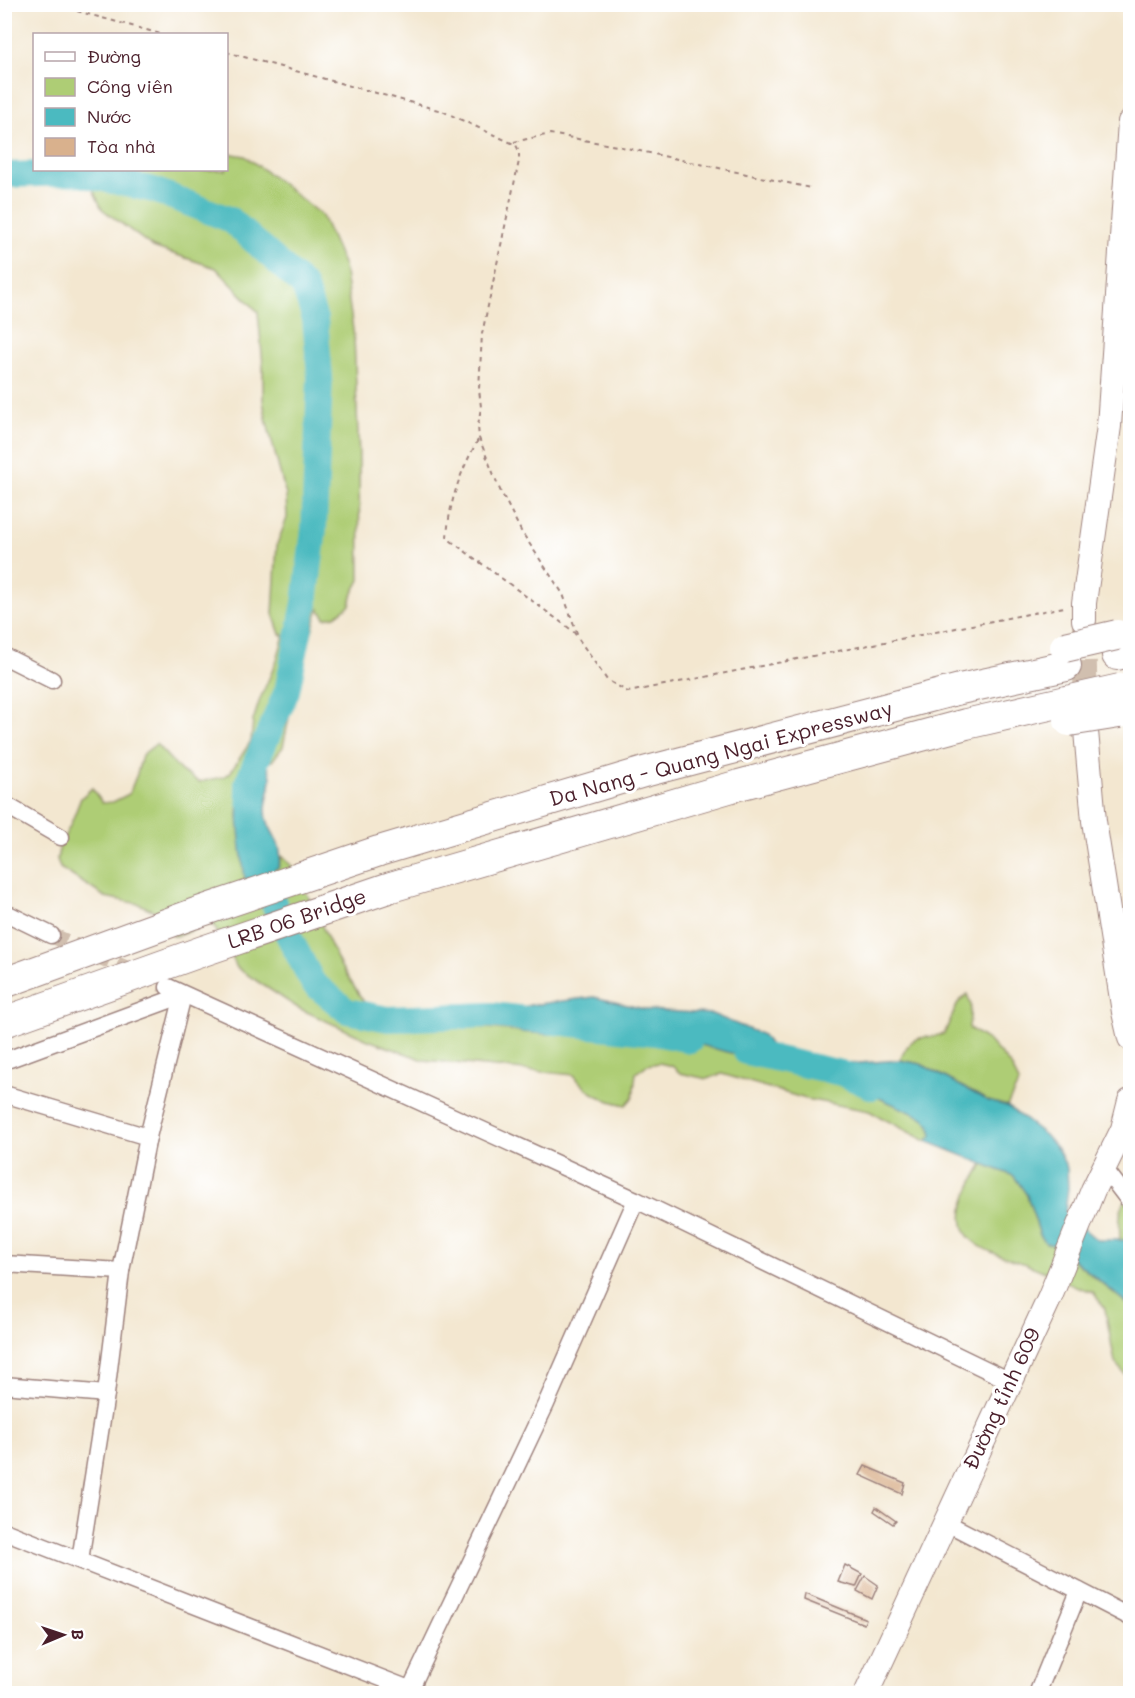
<svg xmlns="http://www.w3.org/2000/svg" width="1135" height="1698" viewBox="0 0 1135 1698" font-family="Mali,sans-serif">
  <style>
    .green { fill: #aecd75; stroke: #7c7650; stroke-width: 1.5 }
    .water { fill: #4bbac0; stroke: #4a6c76; stroke-width: 1.5 }
    .lines { fill: none; stroke-linecap: round; stroke-linejoin: round }
    .river { stroke: #4bbac0; stroke-width: 26 }
    .building { fill: #d9b18d }
    .minor-tunnel { stroke: #d1bfaf; stroke-width: 16; stroke-dasharray: 16 8; stroke-linecap: butt }
    .secondary-tunnel { stroke: #d1bfaf; stroke-width: 24; stroke-dasharray: 24 12; stroke-linecap: butt }
    .minor-casing { stroke: #9e837e; stroke-width: 19 }
    .secondary-casing { stroke: #9e837e; stroke-width: 26 }
    .motorway-casing { stroke: #9e837e; stroke-width: 32 }
    .path { stroke: #9e837e; stroke-width: 2; stroke-dasharray: 4.5 4.5; stroke-linecap: butt }
    .minor { stroke: #fff; stroke-width: 16 }
    .secondary { stroke: #fff; stroke-width: 24 }
    .motorway { stroke: #fff; stroke-width: 30 }
    .motorway-bridge-casing { stroke: #9e837e; stroke-width: 32; stroke-linecap: butt }
    .motorway-bridge { stroke: #fff; stroke-width: 30 }
    .labels { text-anchor: middle; stroke-width: 6; stroke-linejoin: round; paint-order: stroke }
    .street-label { font-size: 21px; fill: #4a1f2b; stroke: #fff }
  </style>
  <rect width="100%" height="100%" fill="#fff"/>
  <filter id="ink" filterUnits="userSpaceOnUse"><feTurbulence type="fractalNoise" baseFrequency=".0167" numOctaves="2"/><feDisplacementMap in="SourceGraphic" scale="12" xChannelSelector="R" yChannelSelector="G"/><feConvolveMatrix kernelMatrix="1 2 1 2 8 2 1 2 1" color-interpolation-filters="sRGB"/></filter>
  <filter id="wash" filterUnits="userSpaceOnUse"><feTurbulence type="fractalNoise" baseFrequency=".008" numOctaves="4" result="noise"/><feDisplacementMap in="SourceGraphic" scale="24" xChannelSelector="R" yChannelSelector="G"/><feGaussianBlur stdDeviation="1.35" result="paint"/><feColorMatrix in="noise" values="0 0 0 0 0 0 0 0 0 0 0 0 0 0 0 0 0 1.4 0 .05"/><feComposite in="paint" operator="in"/></filter>
  <g filter="url(#wash)">
    <rect width="100%" height="100%" fill="#f3e7d0"/>
    <g class="green">
      <path d="M 227,153 L 245,156 L 284,185 L 322,216 L 344,266 L 354,337 L 359,457 L 360,580 L 353,593 L 350,605 L 335,616 L 325,618 L 319,608 L 296,683 L 283,747 L 272,761 L 260,762 L 242,785 L 238,815 L 243,857 L 278,868 L 282,856 L 296,870 L 340,965 L 364,1002 L 388,1019 L 367,1020 L 457,1025 L 547,1034 L 624,1024 L 846,1083 L 924,1118 L 930,1125 L 932,1136 L 926,1141 L 869,1111 L 806,1099 L 722,1074 L 707,1079 L 680,1073 L 672,1066 L 659,1063 L 647,1065 L 636,1073 L 633,1097 L 626,1105 C 604,1101 587,1093 574,1075 L 424,1060 L 368,1040 L 298,1008 L 237,968 L 231,954 L 213,925 C 198,923 188,936 173,936 L 159,913 L 139,904 L 105,897 L 60,868 L 57,859 L 60,845 L 70,826 L 81,798 L 92,788 L 102,803 L 113,802 L 129,794 L 137,774 L 142,755 L 156,744 L 181,771 L 199,782 L 223,777 L 230,773 L 251,741 L 253,721 L 260,699 L 277,660 L 284,635 L 280,634 L 273,614 L 277,544 L 287,518 L 286,495 L 267,423 L 263,401 L 263,365 L 258,312 L 216,268 L 153,247 L 102,209 L 90,183 L 90,176 L 96,170 L 226,170 Z"/>
      <path d="M 967,994 L 971,1005 L 969,1028 L 989,1041 L 1011,1066 L 1019,1082 L 1007,1106 L 988,1101 L 921,1064 L 900,1060 C 913,1031 918,1041 944,1034 L 958,1003 Z"/>
      <path d="M 983,1164 L 1014,1176 L 1027,1195 L 1040,1235 L 1056,1246 L 1130,1306 L 1130,1380 L 1115,1363 L 1105,1309 L 1093,1292 C 1070,1286 1051,1273 1028,1265 C 1010,1258 988,1254 973,1241 C 949,1222 971,1184 983,1164 Z"/>
      <path d="M 1130,1194 L 1130,1240 L 1120,1240 C 1119,1223 1118,1207 1130,1194 Z"/>
    </g>
    <g class="water">
      <path d="M 263,761 C 279,776 266,792 266,810 C 266,834 287,840 278,868 L 245,880 C 242,851 231,802 246,777 C 249,771 257,765 263,761 Z"/>
      <path d="M 594,997 L 648,1010 L 712,1014 L 763,1035 L 780,1060 L 782,1067 L 624,1024 L 547,1034 L 520,1032 L 507,1017 L 512,1010 L 530,1005 Z"/>
      <path d="M 900,1060 L 921,1064 L 988,1101 L 1007,1106 L 1045,1135 L 1058,1150 L 1067,1168 L 1068,1188 L 1065,1213 L 1097,1240 L 1130,1240 L 1130,1306 L 1057,1246 L 1046,1243 L 1040,1235 L 1027,1195 L 1014,1176 L 926,1141 L 932,1136 L 930,1125 L 924,1118 L 846,1083 L 841,1073 L 846,1064 Z"/>
    </g>
    <g class="lines">
      <g class="river">
        <path d="M 4,175 L 76,173 L 154,190 L 231,220 L 304,286 L 315,319 L 320,377 L 314,529 L 305,603 L 287,691 L 247,783 L 250,801"/>
        <path d="M 255,840 L 258,864 L 282,923 L 313,983 L 347,1011 L 388,1019 L 491,1015 L 655,1033 L 690,1040"/>
        <path d="M 746,1052 L 841,1073 L 872,1087"/>
      </g>
    </g>
    <g id="blocks">
      <g class="building">
        <path d="M 865,1466 L 905,1483 L 902,1494 L 860,1475 Z"/>
        <path d="M 876,1507 L 896,1521 L 893,1524 L 874,1511 Z"/>
        <path d="M 845,1565 L 862,1574 L 856,1587 L 838,1582 Z"/>
        <path d="M 865,1576 L 878,1585 L 872,1599 L 857,1591 Z"/>
        <path d="M 805,1594 L 866,1619 L 864,1624 L 804,1600 Z"/>
      </g>
    </g>
  </g>
  <g filter="url(#ink)">
    <use href="#blocks" fill-opacity="0" stroke="#9e837e" stroke-width="1.5"/>
    <g class="lines">
      <path class="minor-tunnel" d="M 51,935 L 168,987"/>
      <path class="secondary-tunnel" d="M 1084,625 L 1086,714"/>
      <g class="minor-casing">
        <g id="minor">
          <path d="M 4,656 L 52,680"/>
          <path d="M 4,804 L 61,837"/>
          <path d="M 4,912 L 51,935"/>
          <path d="M 168,987 L 636,1200 L 1010,1381"/>
          <path d="M 4,1061 L 183,995"/>
          <path d="M 4,1094 L 148,1137"/>
          <path d="M 1104,1168 L 1130,1202"/>
          <path d="M 4,1264 L 121,1271"/>
          <path d="M 4,1385 L 106,1394"/>
          <path d="M 945,1522 L 1130,1617"/>
          <path d="M 4,1531 L 422,1694"/>
          <path d="M 80,1560 L 106,1394 L 121,1271 L 148,1137 L 183,995"/>
          <path d="M 408,1694 L 546,1404 L 636,1200"/>
          <path d="M 1037,1694 L 1079,1591"/>
        </g>
      </g>
      <g class="secondary-casing">
        <g id="secondary">
          <path d="M 1084,620 L 1084,603 L 1109,426 L 1130,122"/>
          <path d="M 1086,731 L 1094,821 L 1124,1012 L 1130,1038"/>
          <path d="M 866,1694 L 1050,1297 L 1093,1190 L 1123,1129 L 1130,1101"/>
        </g>
      </g>
      <g class="motorway-casing">
        <g id="motorway">
          <path d="M 1117,655 L 1130,652"/>
          <path d="M 4,983 L 193,914 L 379,851 L 644,772 L 960,689 L 1066,666"/>
          <path d="M 4,1022 L 203,951 L 391,887 L 739,785 L 966,724 L 1067,701"/>
        </g>
      </g>
      <g class="path">
        <path d="M 51,4 L 161,34"/>
        <path d="M 226,52 L 442,111 L 516,145 L 519,151 L 519,161 L 482,334 L 479,389 L 481,407 L 478,426 L 479,438 L 500,490 L 521,531 L 563,594 L 578,636"/>
        <path d="M 514,142 L 550,134 L 617,146 L 811,188"/>
        <path d="M 478,440 C 460,472 449,502 447,538 L 573,631 L 607,680 L 628,692 L 1064,607"/>
      </g>
      <use href="#minor" class="minor"/>
      <use href="#secondary" class="secondary"/>
      <use href="#motorway" class="motorway"/>
      <g class="motorway-bridge-casing">
        <g id="motorway-bridge">
          <path d="M 1065,647 L 1117,635"/>
          <path d="M 1067,701 L 1120,689"/>
          <path d="M 1069,721 L 1119,713"/>
        </g>
      </g>
      <use href="#motorway-bridge" class="motorway-bridge"/>
    </g>
  </g>
  <g class="labels">
    <g class="street-label">
      <text transform="translate(721 754) rotate(-15)" y="7">Da Nang - Quang Ngai Expressway</text>
      <text transform="translate(297 919) rotate(-19)" y="7">LRB 06 Bridge</text>
      <text transform="translate(1002 1399) rotate(-65)" y="7">Đường tỉnh 609</text>
    </g>
  </g>
  <rect width="1135" height="1698" fill="none" stroke="#fff" stroke-width="24"/>
  <rect x="33" y="33" width="195" height="138" fill="#ffffff" stroke="#b7a5aa" stroke-width="1.5"/>
  <rect x="45" y="52" width="30" height="9" fill="#ffffff" stroke="#b7a5aa" stroke-width="1.5"/>
  <text x="87" y="63" font-size="18" fill="#4a1f2b">Đường</text>
  <rect x="45" y="78" width="30" height="18" fill="#aecd75" stroke="#b7a5aa" stroke-width="1.5"/>
  <text x="87" y="93" font-size="18" fill="#4a1f2b">Công viên</text>
  <rect x="45" y="108" width="30" height="18" fill="#4bbac0" stroke="#b7a5aa" stroke-width="1.5"/>
  <text x="87" y="123" font-size="18" fill="#4a1f2b">Nước</text>
  <rect x="45" y="138" width="30" height="18" fill="#d9b18d" stroke="#b7a5aa" stroke-width="1.5"/>
  <text x="87" y="153" font-size="18" fill="#4a1f2b">Tòa nhà</text>
  <g transform="translate(63 1635) rotate(88)" stroke="#ffffff" stroke-width="4.5" paint-order="stroke">
  <path d="M0-4.5L10 22L0 15L-10 22Z" fill="#4a1f2b"/>
  <text y="-9" font-size="16" font-weight="bold" text-anchor="middle" fill="#4a1f2b">B</text>
  </g>
</svg>
